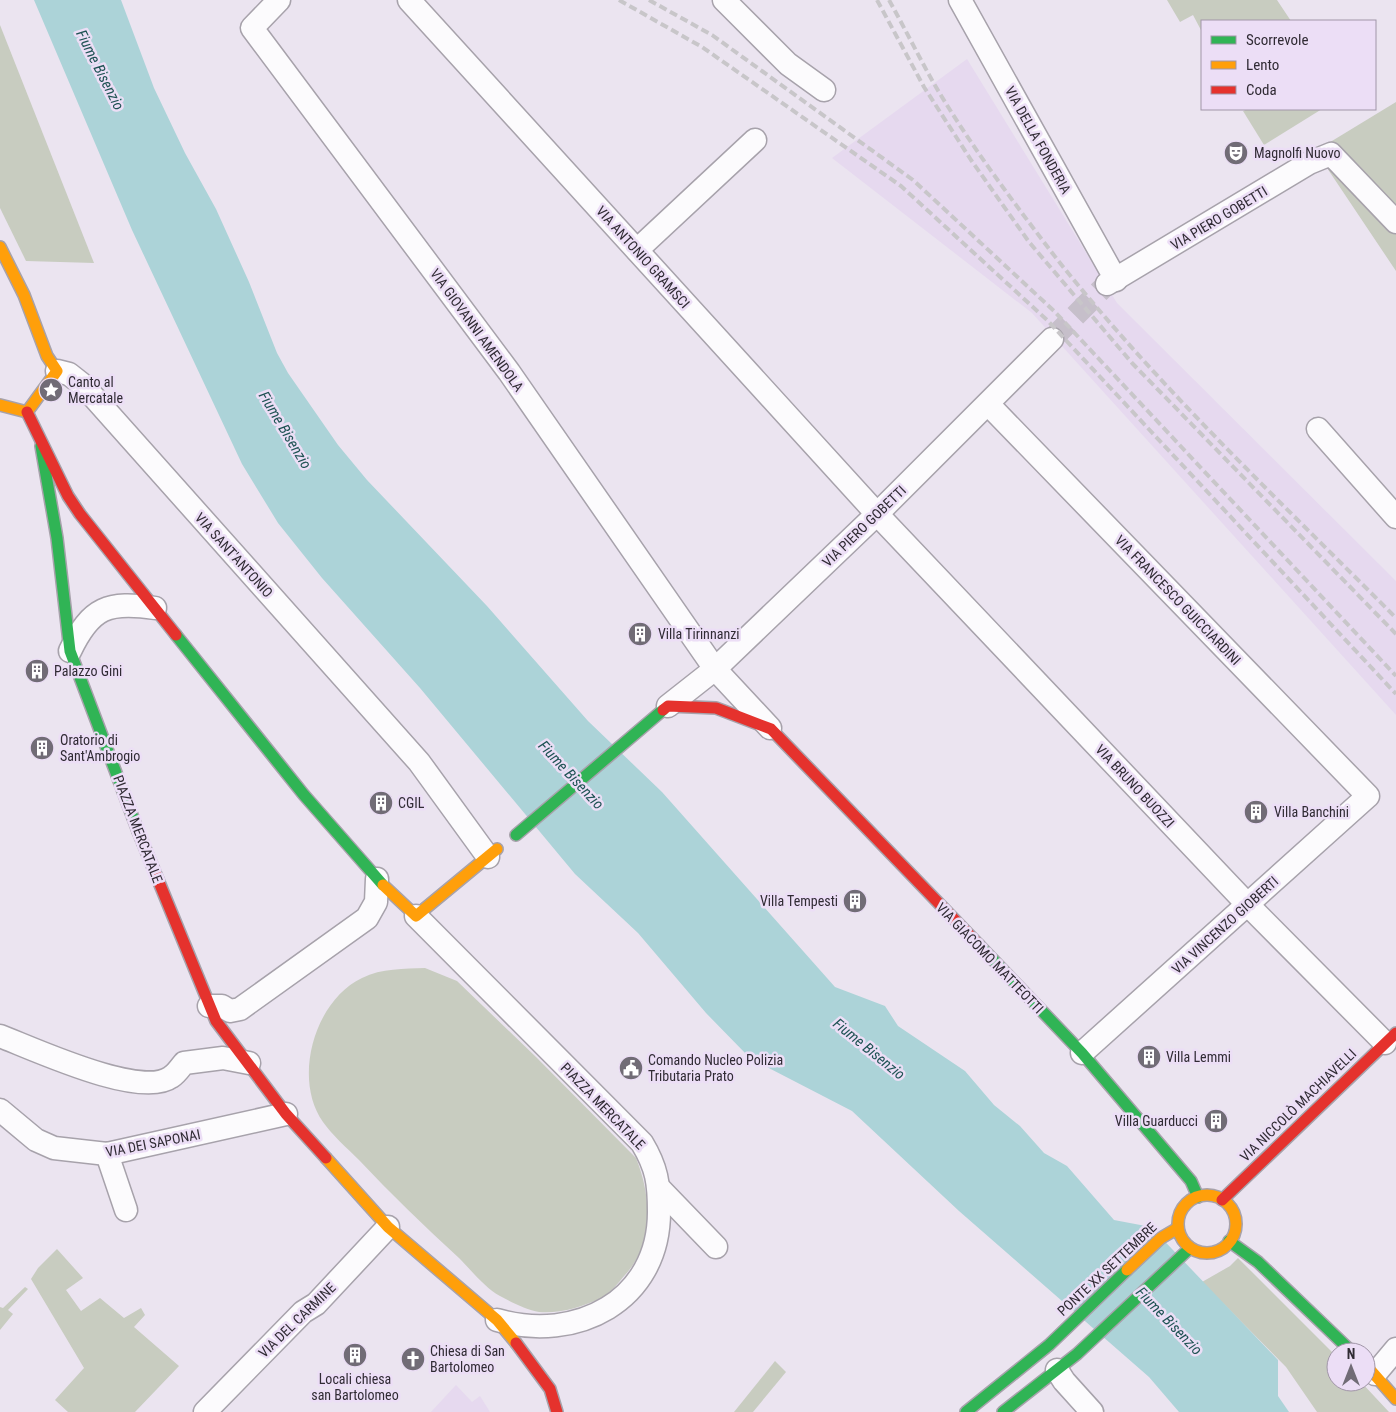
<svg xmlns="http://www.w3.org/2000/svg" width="1396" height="1412" viewBox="0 0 1396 1412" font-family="'Roboto Condensed',sans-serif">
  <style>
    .built { fill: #e6d9ef }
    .green { fill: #c8ccc0 }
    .water { fill: #acd3d8 }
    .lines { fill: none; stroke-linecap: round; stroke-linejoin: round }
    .street-tunnel { stroke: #c6bfca; stroke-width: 22; stroke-dasharray: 22 11; stroke-linecap: butt }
    .street-casing { stroke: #a7a2ab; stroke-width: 25 }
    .fast-casing { stroke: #a7a2ab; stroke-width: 14 }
    .slow-casing { stroke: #a7a2ab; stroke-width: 14 }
    .jam-casing { stroke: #a7a2ab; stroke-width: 14 }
    .street { stroke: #fcfbfd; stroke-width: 22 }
    .fast { stroke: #30b455; stroke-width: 11 }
    .slow { stroke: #ff9f0a; stroke-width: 11 }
    .jam { stroke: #e5322d; stroke-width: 11 }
    .rail { stroke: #c8c6c9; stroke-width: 4; stroke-dasharray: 8 4; stroke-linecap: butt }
    .labels { text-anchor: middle; stroke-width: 5; stroke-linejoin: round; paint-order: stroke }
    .street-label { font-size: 14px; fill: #302b34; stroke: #ecdef6 }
    .poi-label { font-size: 14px; fill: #302b34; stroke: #ecdef6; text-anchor: start }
    .water-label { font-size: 15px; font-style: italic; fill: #1f5354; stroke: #ecdef6 }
  </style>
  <rect width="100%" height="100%" fill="#ebe4f0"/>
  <g class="built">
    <path d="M 967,59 L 1117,303 L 1396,581 L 1396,715 L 1032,313 L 832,158 Z"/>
    <path d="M 456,1385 L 472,1402 L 480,1396 L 490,1412 L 431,1412 Z"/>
  </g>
  <g class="green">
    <path d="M 1167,0 L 1277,0 L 1291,21 L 1202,21 L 1202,32 L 1193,15 L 1180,22 Z"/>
    <path d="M 0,25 L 94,263 L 26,261 L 0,208 Z"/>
    <path d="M 1396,102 L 1396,271 L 1325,165 L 1304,158 Z"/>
    <path d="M 1248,109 L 1322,109 L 1264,145 L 1243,111 Z"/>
    <path d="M 425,968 L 457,981 L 536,1057 L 636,1158 C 651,1195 655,1243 625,1275 C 618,1283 610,1294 601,1298 C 583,1307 558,1314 539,1312 C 527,1310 511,1302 500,1296 C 485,1288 471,1270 459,1258 C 424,1226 391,1194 359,1160 C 347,1148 332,1135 323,1122 C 292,1078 315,1000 362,978 C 382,968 404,969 425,968 Z"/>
    <path d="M 57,1249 L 83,1278 L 66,1290 L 81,1311 L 100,1298 L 124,1318 L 141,1308 L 145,1315 L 134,1327 L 179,1366 L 135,1412 L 68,1412 L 55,1400 L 84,1368 L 31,1279 L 38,1268 Z"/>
    <path d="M 1238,1258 L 1336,1356 L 1336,1382 L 1361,1382 L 1389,1412 L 1317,1412 L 1286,1367 L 1202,1282 L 1230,1266 Z"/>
    <path d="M 25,1287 L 28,1289 L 8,1310 L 13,1314 L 0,1330 L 0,1307 L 3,1308 Z"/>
    <path d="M 775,1361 L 786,1372 L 753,1412 L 734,1412 Z"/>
  </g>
  <path class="water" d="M 34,0 L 121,0 L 154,88 L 185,153 L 216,209 L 249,282 L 277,353 L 288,373 L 338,445 L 367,480 L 487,606 L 588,721 L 662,792 L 835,987 L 885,1006 L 898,1026 L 965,1071 L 994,1105 L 1020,1126 L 1044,1153 L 1067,1166 L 1114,1220 L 1151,1227 L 1278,1360 L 1278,1396 L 1289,1412 L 1179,1412 L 1149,1377 L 959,1211 L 852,1111 L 761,1064 L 746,1054 L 706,1013 L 638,933 L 575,874 L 420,688 L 322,578 L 278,523 L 242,464 L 132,230 Z"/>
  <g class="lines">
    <path class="street-tunnel" d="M 1052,339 L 1107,284"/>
    <g class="street-casing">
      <g id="street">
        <path d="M 279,0 L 252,28 L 509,372 L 715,669 L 770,728"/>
        <path d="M 409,0 L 877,514 L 1248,905 L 1385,1043"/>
        <path d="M 724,0 L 788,64 L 824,90"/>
        <path d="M 960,0 L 1116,280"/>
        <path d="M 637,250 L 755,140"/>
        <path d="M 1107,284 L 1309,163 L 1331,154 L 1396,222"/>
        <path d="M 57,371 L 69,374 L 83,385 L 419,762 L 488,857"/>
        <path d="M 988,404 L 1368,796 L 1082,1053"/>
        <path d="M 1318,429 L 1396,517"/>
        <path d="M 70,651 C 91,607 108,601 155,608"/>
        <path d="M 668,706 L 715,669 L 877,514 L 1052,339"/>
        <path d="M 416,916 L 642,1143 C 657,1168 659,1183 659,1212 C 659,1301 576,1343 497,1320"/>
        <path d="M 209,1006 L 222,1006 L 230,1011 L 240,1009 L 367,918 L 376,902 L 377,879"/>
        <path d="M 0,1036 C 34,1049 141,1099 171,1077 C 176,1074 180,1068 184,1063 L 223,1058 L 249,1063"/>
        <path d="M 0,1110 L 36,1140 L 54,1148 L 107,1154 L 286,1114"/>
        <path d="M 107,1154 L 126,1210"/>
        <path d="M 659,1188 L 716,1247"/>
        <path d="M 1057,1370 L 1064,1381 L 1092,1412"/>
        <path d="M 1375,1374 L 1396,1349"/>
        <path d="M 205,1412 L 303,1312 L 316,1304 L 388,1227"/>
      </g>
    </g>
    <g class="fast-casing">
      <g id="fast">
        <path d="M 41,446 L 57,538 L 70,651 L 138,831"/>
        <path d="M 176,635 L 304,795 L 383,885"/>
        <path d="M 516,835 L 663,710"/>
        <path d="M 979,945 L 1082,1053 L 1191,1181 L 1198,1197"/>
        <path d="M 1229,1241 L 1258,1262 L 1352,1352"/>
        <path d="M 966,1412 L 1049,1345 L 1127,1270"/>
        <path d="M 1003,1412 L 1077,1354 L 1190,1248"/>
      </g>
    </g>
    <g class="slow-casing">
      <g id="slow">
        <path d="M 0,247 L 24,295 L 47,356 L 57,371 L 27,412"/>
        <path d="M 0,405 L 27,412"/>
        <path d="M 383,885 L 416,916 L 497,849"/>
        <path d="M 326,1158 L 388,1227 L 497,1320 L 516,1343"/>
        <circle cx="1207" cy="1224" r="29"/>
        <path d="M 1127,1270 L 1161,1238 L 1178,1228"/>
        <path d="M 1366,1365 L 1396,1399"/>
      </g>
    </g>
    <g class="jam-casing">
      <g id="jam">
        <path d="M 27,412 L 68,496 L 80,514 L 176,635"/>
        <path d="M 663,710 L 668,706 L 716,708 L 771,729 L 979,945"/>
        <path d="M 138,831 L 216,1021 L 286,1114 L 326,1158"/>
        <path d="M 1222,1200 L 1396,1033"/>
        <path d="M 516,1343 L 550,1389 L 557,1412"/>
      </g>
    </g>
    <use href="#street" class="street"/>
    <use href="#fast" class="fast"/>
    <use href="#slow" class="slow"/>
    <use href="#jam" class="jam"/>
    <g class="rail">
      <path d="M 619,0 L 702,47 L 901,186 L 1047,320 L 1396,694"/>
      <path d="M 649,0 L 712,35 L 913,180 L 1054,311 L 1396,676"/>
      <path d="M 877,0 L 924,87 L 971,160 L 1029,242 L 1132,363 L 1396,634"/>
      <path d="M 889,0 C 904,27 918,55 933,82 C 968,142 1011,199 1053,254 C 1156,385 1279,500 1396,618"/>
    </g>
  </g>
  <defs>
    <g id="theatre-disc" transform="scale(1.25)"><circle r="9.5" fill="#716c76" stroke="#ecdef6"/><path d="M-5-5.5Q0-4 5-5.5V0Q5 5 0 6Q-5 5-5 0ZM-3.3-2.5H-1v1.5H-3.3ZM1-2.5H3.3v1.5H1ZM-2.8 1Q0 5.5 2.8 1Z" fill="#fff"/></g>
    <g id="sight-disc" transform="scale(1.25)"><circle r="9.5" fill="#716c76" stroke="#ecdef6"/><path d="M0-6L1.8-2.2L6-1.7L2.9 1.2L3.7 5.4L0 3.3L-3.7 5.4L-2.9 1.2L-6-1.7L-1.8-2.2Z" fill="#fff"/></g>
    <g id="building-disc" transform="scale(1.25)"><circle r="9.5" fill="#716c76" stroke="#ecdef6"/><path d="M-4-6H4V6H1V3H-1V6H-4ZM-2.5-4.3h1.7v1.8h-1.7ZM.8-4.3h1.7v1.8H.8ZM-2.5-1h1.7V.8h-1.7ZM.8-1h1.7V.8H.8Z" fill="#fff"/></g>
    <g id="civic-disc" transform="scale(1.25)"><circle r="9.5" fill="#716c76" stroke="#ecdef6"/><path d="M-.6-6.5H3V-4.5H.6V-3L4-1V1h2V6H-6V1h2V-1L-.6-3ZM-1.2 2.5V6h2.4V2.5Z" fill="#fff"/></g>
    <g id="church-disc" transform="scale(1.25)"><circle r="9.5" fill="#716c76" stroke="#ecdef6"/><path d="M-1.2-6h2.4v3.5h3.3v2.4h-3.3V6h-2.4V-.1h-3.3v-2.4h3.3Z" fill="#fff"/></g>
  </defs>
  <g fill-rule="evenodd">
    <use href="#theatre-disc" x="1236" y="153"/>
    <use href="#sight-disc" x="51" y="390"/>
    <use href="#building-disc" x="640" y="634"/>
    <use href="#building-disc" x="37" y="671"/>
    <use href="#building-disc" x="42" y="748"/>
    <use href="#building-disc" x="381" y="803"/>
    <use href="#building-disc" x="1256" y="812"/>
    <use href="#building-disc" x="855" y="901"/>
    <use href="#building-disc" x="1149" y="1057"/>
    <use href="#civic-disc" x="631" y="1068"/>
    <use href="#building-disc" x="1216" y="1121"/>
    <use href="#building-disc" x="355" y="1355"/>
    <use href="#church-disc" x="413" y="1359"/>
  </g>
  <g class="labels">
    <g class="street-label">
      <text transform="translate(1038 140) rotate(61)" y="5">VIA DELLA FONDERIA</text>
      <text transform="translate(1219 218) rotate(-31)" y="5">VIA PIERO GOBETTI</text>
      <text transform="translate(643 257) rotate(48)" y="5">VIA ANTONIO GRAMSCI</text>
      <text transform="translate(477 330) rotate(54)" y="5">VIA GIOVANNI AMENDOLA</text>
      <text transform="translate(864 526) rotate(-44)" y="5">VIA PIERO GOBETTI</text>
      <text transform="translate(234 555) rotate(48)" y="5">VIA SANT'ANTONIO</text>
      <text transform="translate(1178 600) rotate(46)" y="5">VIA FRANCESCO GUICCIARDINI</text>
      <text transform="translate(1135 786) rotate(47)" y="5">VIA BRUNO BUOZZI</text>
      <text transform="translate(138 829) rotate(69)" y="5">PIAZZA MERCATALE</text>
      <text transform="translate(1225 925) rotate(-42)" y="5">VIA VINCENZO GIOBERTI</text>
      <text transform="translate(990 958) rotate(46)" y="5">VIA GIACOMO MATTEOTTI</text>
      <text transform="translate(1298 1105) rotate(-44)" y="5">VIA NICCOLÒ MACHIAVELLI</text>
      <text transform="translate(603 1106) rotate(46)" y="5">PIAZZA MERCATALE</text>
      <text transform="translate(153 1143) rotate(-11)" y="5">VIA DEI SAPONAI</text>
      <text transform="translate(1107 1269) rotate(-43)" y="5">PONTE XX SETTEMBRE</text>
      <text transform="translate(297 1320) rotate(-44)" y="5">VIA DEL CARMINE</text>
    </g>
    <g class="poi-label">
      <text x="1254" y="158">Magnolfi Nuovo</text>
      <text x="68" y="387">Canto al<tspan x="68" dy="16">Mercatale</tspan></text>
      <text x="658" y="639">Villa Tirinnanzi</text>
      <text x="54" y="676">Palazzo Gini</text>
      <text x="60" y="745">Oratorio di<tspan x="60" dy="16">Sant'Ambrogio</tspan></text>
      <text x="398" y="808">CGIL</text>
      <text x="1274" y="817">Villa Banchini</text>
      <text x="838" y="906" text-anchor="end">Villa Tempesti</text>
      <text x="1166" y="1062">Villa Lemmi</text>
      <text x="648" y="1065">Comando Nucleo Polizia<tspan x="648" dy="16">Tributaria Prato</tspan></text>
      <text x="1198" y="1126" text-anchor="end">Villa Guarducci</text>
      <text x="430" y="1356">Chiesa di San<tspan x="430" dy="16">Bartolomeo</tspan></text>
      <text x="355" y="1384" text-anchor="middle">Locali chiesa<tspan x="355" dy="16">san Bartolomeo</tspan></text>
    </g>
    <g class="water-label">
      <text transform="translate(100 70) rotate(63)" y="5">Fiume Bisenzio</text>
      <text transform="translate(285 430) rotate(59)" y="5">Fiume Bisenzio</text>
      <text transform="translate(571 775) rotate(47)" y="5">Fiume Bisenzio</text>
      <text transform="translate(869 1049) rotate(39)" y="5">Fiume Bisenzio</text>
      <text transform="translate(1169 1321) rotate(46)" y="5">Fiume Bisenzio</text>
    </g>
  </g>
  <rect x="1201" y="20" width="175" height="90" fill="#ecdef6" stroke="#a196a8"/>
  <rect x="1211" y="36" width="25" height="8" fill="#30b455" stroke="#a196a8"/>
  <text x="1246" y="45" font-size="15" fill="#302b34">Scorrevole</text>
  <rect x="1211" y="61" width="25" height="8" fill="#ff9f0a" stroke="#a196a8"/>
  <text x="1246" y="70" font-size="15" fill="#302b34">Lento</text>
  <rect x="1211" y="86" width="25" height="8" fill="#e5322d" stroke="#a196a8"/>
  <text x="1246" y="95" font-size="15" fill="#302b34">Coda</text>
  <g transform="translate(1351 1367)"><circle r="24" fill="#ecdef6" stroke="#a196a8"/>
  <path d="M0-4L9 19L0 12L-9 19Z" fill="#716c76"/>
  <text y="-8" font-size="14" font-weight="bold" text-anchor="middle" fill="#302b34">N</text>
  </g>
</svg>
